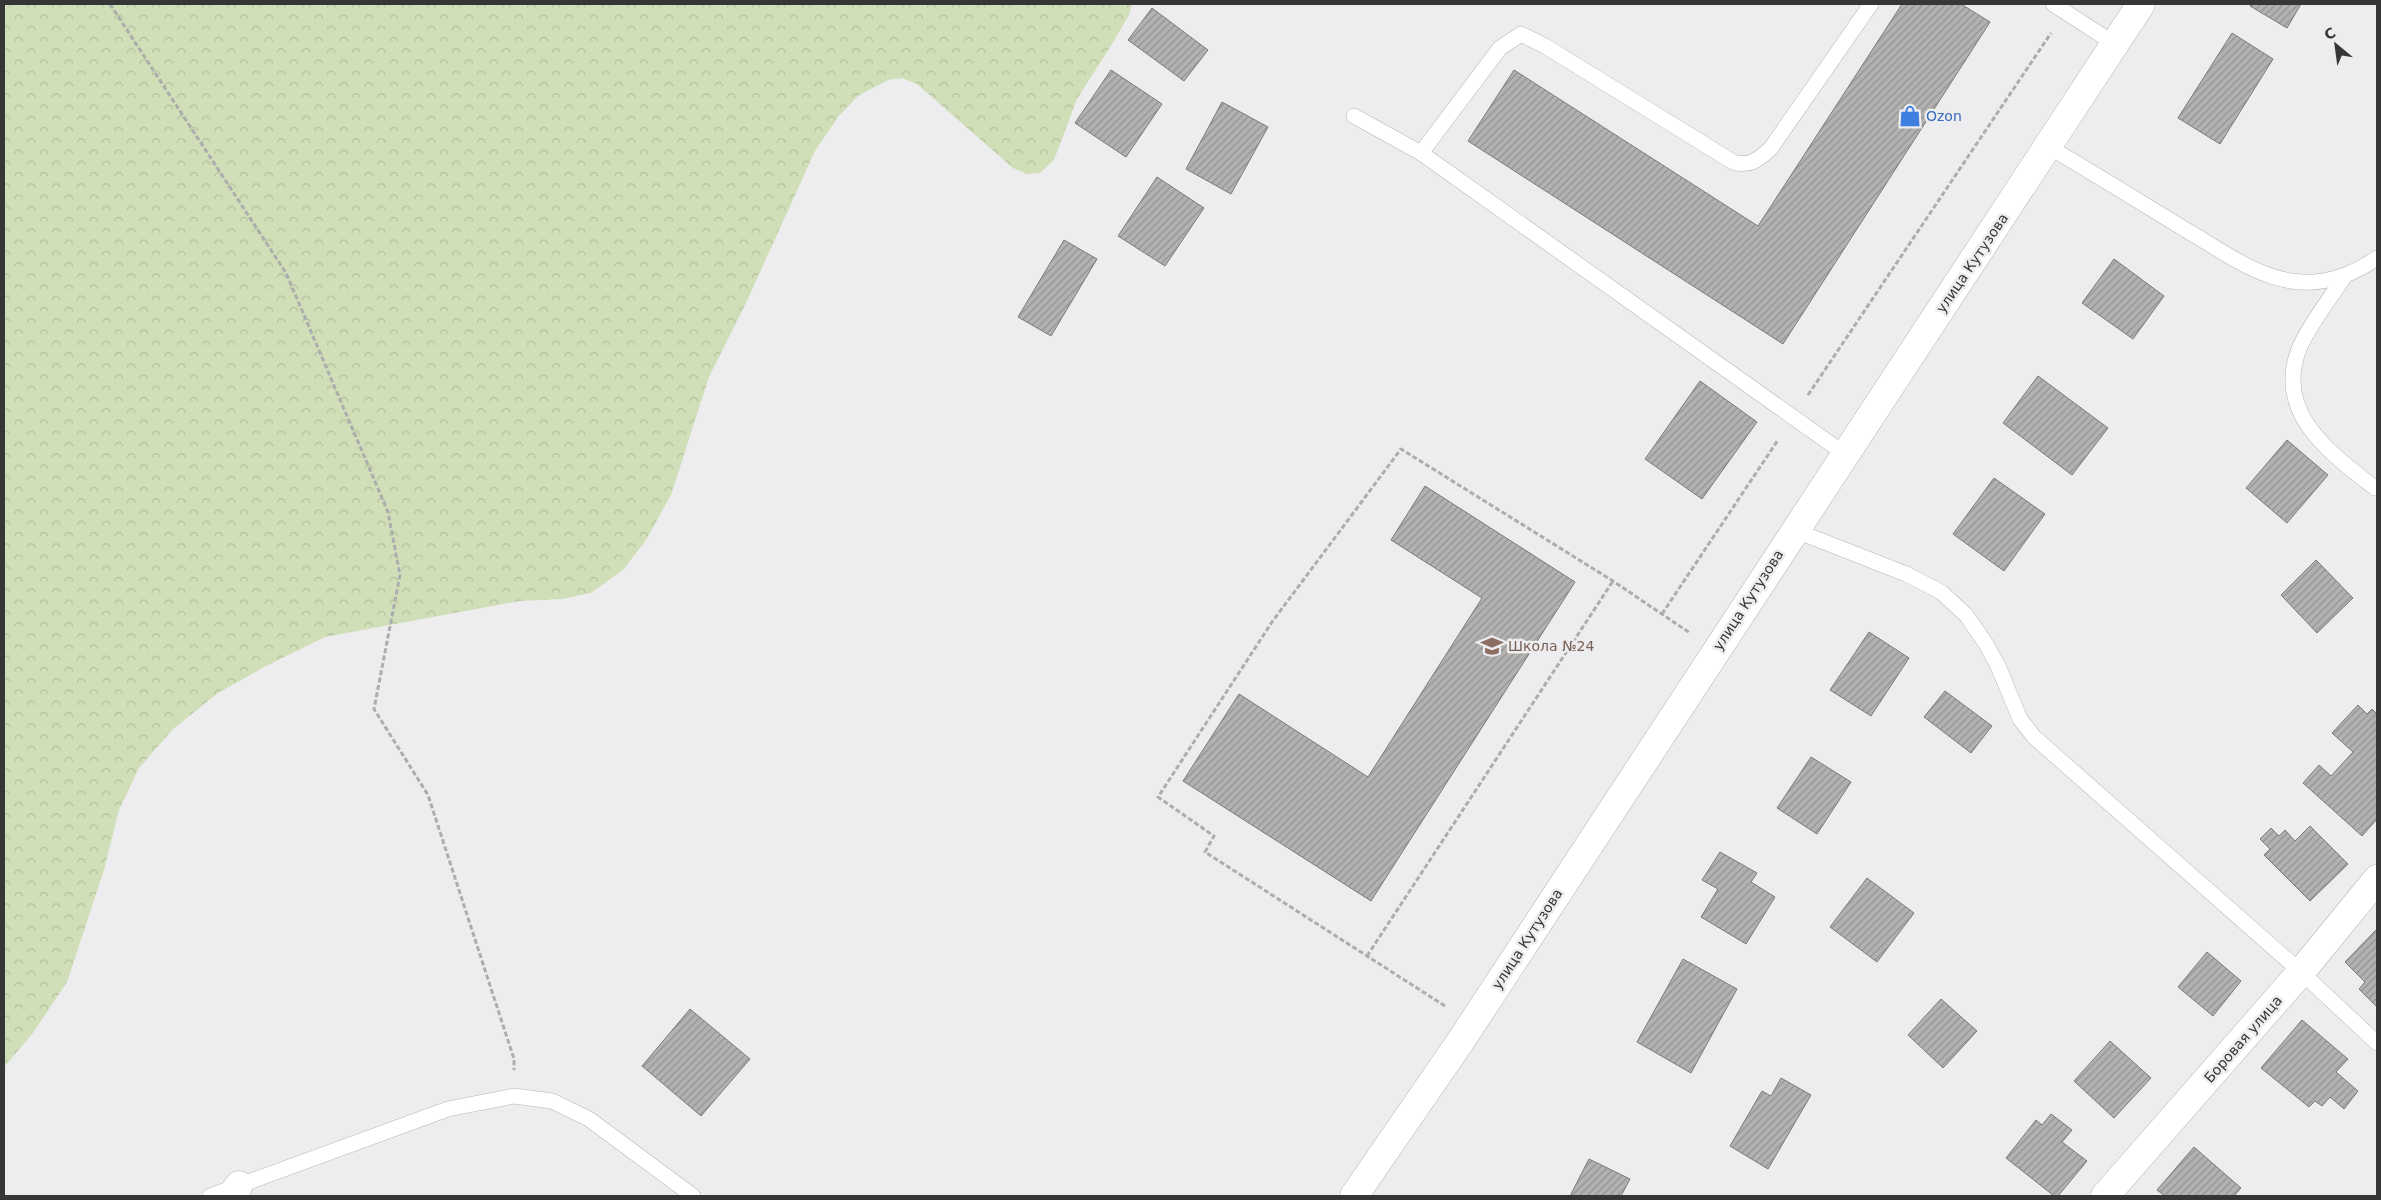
<svg xmlns="http://www.w3.org/2000/svg" width="2381" height="1200" viewBox="0 0 2381 1200" font-family="'DejaVu Sans',sans-serif">
  <style>
    .forest { fill: url(#forest-crowns) }
    .building { fill: url(#building-hatch); stroke: #7c7a79 }
    .lines { fill: none; stroke-linecap: round; stroke-linejoin: round }
    .lane-casing { stroke: #b6b6b7; stroke-width: 16 }
    .street-casing { stroke: #b6b6b7; stroke-width: 29 }
    .secondary-casing { stroke: #b6b6b7; stroke-width: 29 }
    .path { stroke: #adadae; stroke-width: 3; stroke-dasharray: 5 2.5; stroke-linecap: butt }
    .lane { stroke: #fff; stroke-width: 15 }
    .street { stroke: #fff; stroke-width: 28 }
    .secondary { stroke: #fff; stroke-width: 28 }
    .labels { text-anchor: middle; stroke-width: 5; stroke-linejoin: round; paint-order: stroke }
    .shop-label { font-size: 14px; fill: #366cbe; stroke: #ededef; text-anchor: start }
    .street-label { font-size: 14px; fill: #363637; stroke: #ededef }
    .education-label { font-size: 14px; fill: #785e54; stroke: #ededef; text-anchor: start }
  </style>
  <defs>
    <pattern id="forest-crowns" width="20" height="18" patternUnits="userSpaceOnUse" patternTransform="scale(1.25)"><rect width="20" height="18" fill="#d0dfb7"/><path d="M2 6a3 3 0 1 1 6 0M12 15a3 3 0 1 1 6 0" fill="none" stroke="#b3c09e"/></pattern>
    <pattern id="building-hatch" width="6" height="6" patternUnits="userSpaceOnUse" patternTransform="scale(1.25)"><rect width="6" height="6" fill="#b3b2b0"/><path d="M-1 1l2-2M0 6l6-6M5 7l2-2" fill="none" stroke="#929290"/></pattern>
  </defs>
  <rect width="100%" height="100%" fill="#ededef"/>
  <path class="forest" d="M 4,4 L 1132,4 L 1129,15 L 1112,44 L 1077,99 L 1054,160 L 1040,173 L 1027,174 L 1013,168 L 917,84 L 902,78 L 888,80 L 858,96 L 838,117 L 815,151 L 746,303 L 709,377 L 671,495 L 646,540 L 623,570 L 591,593 L 562,599 L 520,601 L 325,637 L 268,665 L 218,693 L 173,729 L 139,768 L 119,810 L 104,870 L 67,982 L 33,1033 L 4,1067 Z"/>
  <g class="building">
    <path d="M 1902,4 L 1961,4 L 1990,22 L 1783,344 L 1468,141 L 1514,70 L 1758,226 Z"/>
    <path d="M 2252,4 L 2301,4 L 2287,28 L 2250,6 Z"/>
    <path d="M 1152,8 L 1208,50 L 1184,81 L 1128,40 Z"/>
    <path d="M 2232,33 L 2273,59 L 2220,144 L 2178,118 Z"/>
    <path d="M 1111,70 L 1162,104 L 1126,157 L 1075,123 Z"/>
    <path d="M 1222,102 L 1268,127 L 1231,194 L 1186,169 Z"/>
    <path d="M 1157,177 L 1204,208 L 1165,266 L 1118,236 Z"/>
    <path d="M 1064,240 L 1097,259 L 1051,336 L 1018,317 Z"/>
    <path d="M 2114,259 L 2164,296 L 2133,339 L 2082,303 Z"/>
    <path d="M 2038,376 L 2108,428 L 2072,475 L 2003,423 Z"/>
    <path d="M 1700,381 L 1757,422 L 1702,499 L 1645,459 Z"/>
    <path d="M 2287,440 L 2328,475 L 2287,523 L 2246,488 Z"/>
    <path d="M 1994,478 L 2045,514 L 2004,571 L 1953,534 Z"/>
    <path d="M 1425,486 L 1575,582 L 1371,901 L 1183,781 L 1239,694 L 1368,777 L 1482,598 L 1391,540 Z"/>
    <path d="M 2316,560 L 2353,598 L 2317,633 L 2281,595 Z"/>
    <path d="M 1869,632 L 1909,658 L 1871,716 L 1830,690 Z"/>
    <path d="M 1945,691 L 1992,726 L 1971,753 L 1924,717 Z"/>
    <path d="M 2358,705 L 2367,714 L 2372,709 L 2377,714 L 2377,819 L 2362,836 L 2303,783 L 2319,765 L 2331,776 L 2353,752 L 2332,733 Z"/>
    <path d="M 1811,757 L 1851,782 L 1817,834 L 1777,808 Z"/>
    <path d="M 2310,826 L 2348,864 L 2310,901 L 2264,855 L 2270,849 L 2260,839 L 2271,828 L 2279,836 L 2285,830 L 2295,841 Z"/>
    <path d="M 1720,852 L 1757,873 L 1751,882 L 1775,897 L 1746,944 L 1701,917 L 1718,889 L 1702,880 Z"/>
    <path d="M 1867,878 L 1914,913 L 1877,962 L 1830,927 Z"/>
    <path d="M 2377,929 L 2377,1007 L 2359,989 L 2365,982 L 2345,962 Z"/>
    <path d="M 2207,952 L 2241,981 L 2213,1016 L 2178,987 Z"/>
    <path d="M 1683,959 L 1737,989 L 1691,1073 L 1637,1042 Z"/>
    <path d="M 1941,999 L 1977,1031 L 1943,1068 L 1908,1035 Z"/>
    <path d="M 690,1009 L 750,1059 L 701,1116 L 642,1066 Z"/>
    <path d="M 2302,1020 L 2348,1059 L 2336,1072 L 2358,1091 L 2344,1109 L 2330,1097 L 2322,1106 L 2315,1101 L 2309,1107 L 2261,1068 Z"/>
    <path d="M 2110,1041 L 2151,1078 L 2114,1118 L 2074,1081 Z"/>
    <path d="M 1781,1078 L 1811,1095 L 1768,1169 L 1730,1146 L 1762,1091 L 1771,1096 Z"/>
    <path d="M 2051,1114 L 2072,1130 L 2062,1142 L 2087,1161 L 2058,1196 L 2054,1196 L 2006,1158 L 2036,1120 L 2042,1125 Z"/>
    <path d="M 2194,1147 L 2241,1188 L 2234,1196 L 2165,1196 L 2157,1190 Z"/>
    <path d="M 1589,1159 L 1630,1179 L 1621,1196 L 1570,1196 Z"/>
  </g>
  <g class="lines">
    <g class="lane-casing">
      <g id="lane">
        <path d="M 2053,4 L 2115,44"/>
        <path d="M 1354,116 L 1421,153 L 1845,454"/>
        <path d="M 2049,147 C 2095,174 2140,202 2186,230 C 2219,249 2253,275 2291,281 C 2323,286 2351,276 2377,258"/>
        <path d="M 1421,153 L 1500,48 L 1521,34 L 1545,46 L 1733,162 C 1750,167 1758,160 1771,148 L 1871,4"/>
        <path d="M 2344,277 C 2331,298 2308,326 2299,349 C 2274,413 2330,453 2375,488"/>
        <path d="M 1794,530 L 1906,574 L 1941,592 L 1966,615 L 1986,644 L 1998,666 L 2020,719 L 2034,737 L 2301,972 L 2377,1043"/>
        <path d="M 210,1196 L 448,1109 L 514,1096 L 552,1101 L 589,1119 L 693,1196"/>
      </g>
    </g>
    <g class="street-casing">
      <g id="street">
        <path d="M 231,1196 L 239,1185"/>
        <path d="M 2105,1196 L 2301,972 L 2377,879"/>
      </g>
    </g>
    <g class="secondary-casing">
      <path id="secondary" d="M 1354,1196 L 1460,1042 L 2141,4"/>
    </g>
    <g class="path">
      <path d="M 110,4 L 286,273 L 388,512 L 400,575 L 374,709 L 428,795 L 514,1059 L 514,1070"/>
      <path d="M 1808,395 L 2051,33"/>
      <path d="M 1662,614 L 1778,440"/>
      <path d="M 1367,956 L 1613,581"/>
      <path d="M 1445,1006 L 1205,852 L 1214,836 L 1158,797 L 1272,622 L 1401,449 L 1613,581 L 1690,633"/>
    </g>
    <use href="#lane" class="lane"/>
    <use href="#street" class="street"/>
    <use href="#secondary" class="secondary"/>
  </g>
  <defs>
    <g id="shop-bare" transform="scale(1.725)"><path d="M-5-2.5h2.3a2.7 3.5 0 0 1 5.4 0H5L5.5 6h-11ZM-1.5-2.5h3a1.5 2.3 0 0 0-3 0Z" fill="#3f7fe0" stroke="#ededef" stroke-width="2.5" paint-order="stroke"/></g>
    <g id="school-bare" transform="scale(1.725)"><path d="M0-5L7-2L0 1L-7-2ZM-4 1L0 2.5L4 1V4Q0 6-4 4Z" fill="#8d6e63" stroke="#ededef" stroke-width="2.5" paint-order="stroke"/></g>
  </defs>
  <g fill-rule="evenodd">
    <use href="#shop-bare" x="1910" y="116"/>
    <use href="#school-bare" x="1492" y="646"/>
  </g>
  <g class="labels">
    <g class="shop-label">
      <text x="1926" y="121">Ozon</text>
    </g>
    <g class="street-label">
      <text transform="translate(1972 263) rotate(-56)" y="5">улица Кутузова</text>
      <text transform="translate(1748 600) rotate(-57)" y="5">улица Кутузова</text>
      <text transform="translate(1527 939) rotate(-57)" y="5">улица Кутузова</text>
      <text transform="translate(2243 1039) rotate(-49)" y="5">Боровая улица</text>
    </g>
    <g class="education-label">
      <text x="1508" y="651">Школа №24</text>
    </g>
  </g>
  <rect width="2381" height="1200" fill="none" stroke="#363637" stroke-width="10"/>
  <g transform="translate(2336 45) rotate(331)" stroke="#ededef" stroke-width="4" paint-order="stroke">
  <path d="M0-4L9 19L0 12L-9 19Z" fill="#363637"/>
  <text y="-8" font-size="14" font-weight="bold" text-anchor="middle" fill="#363637">С</text>
  </g>
</svg>
